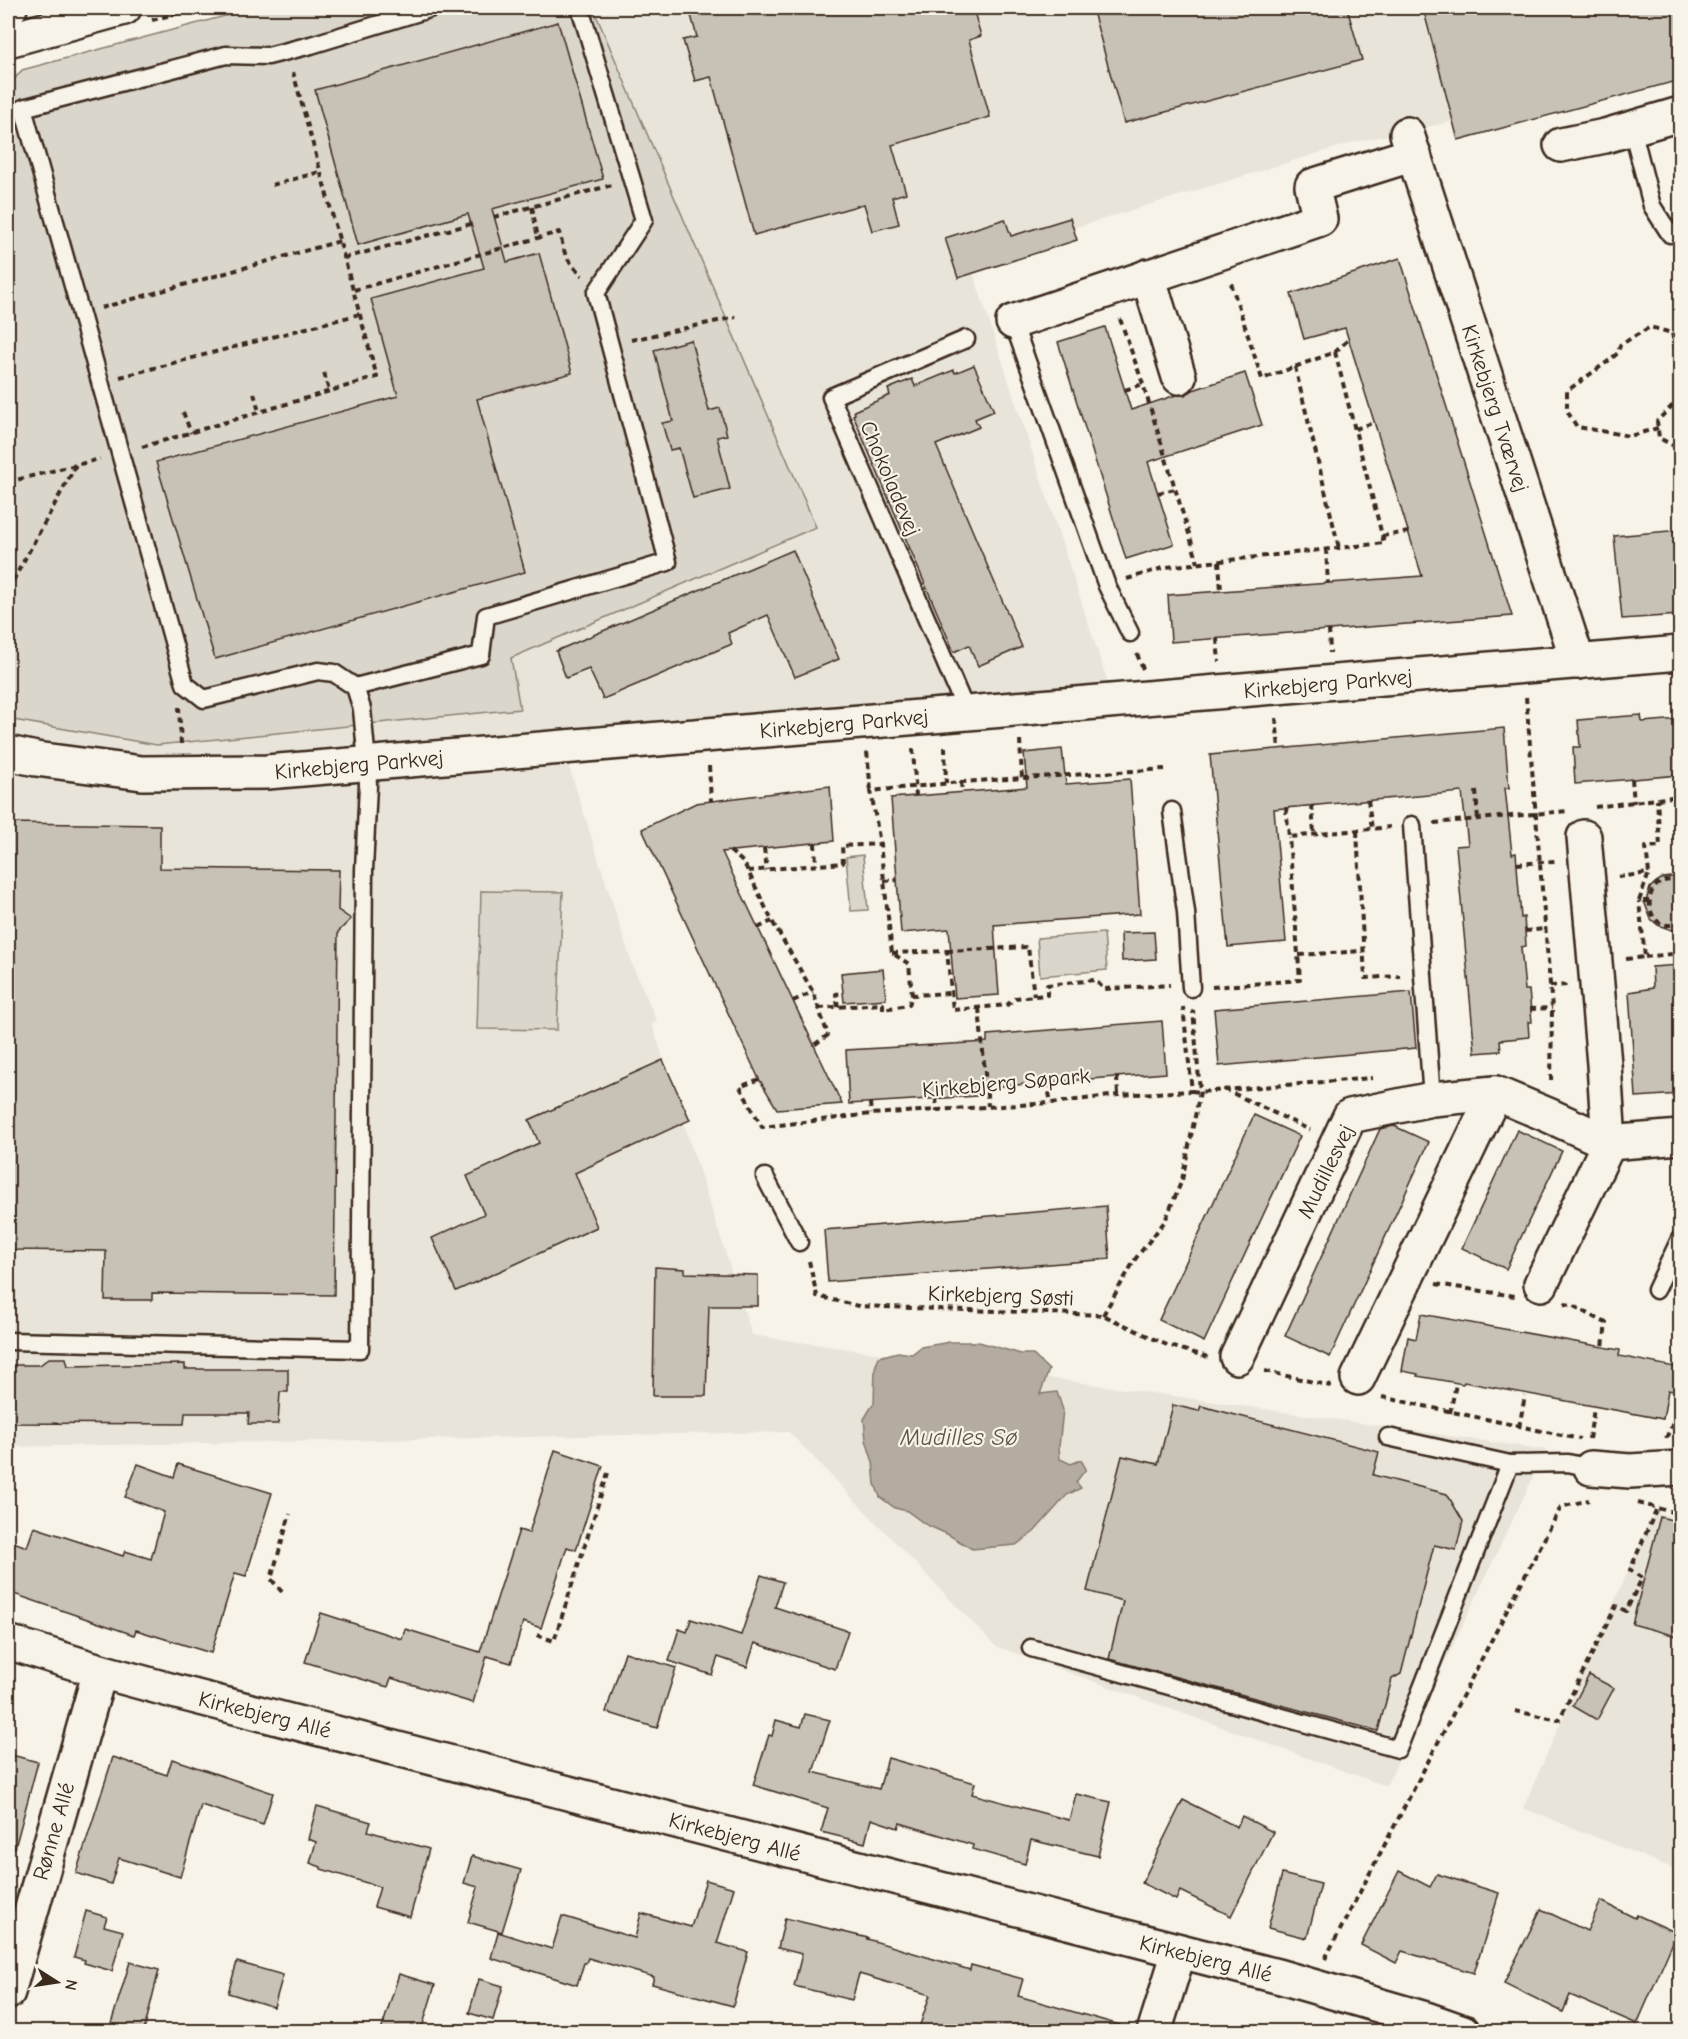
<svg xmlns="http://www.w3.org/2000/svg" width="1688" height="2039" viewBox="0 0 1688 2039" font-family="'Comic Neue',sans-serif">
  <style>
    .built { fill: #e9e4d9 }
    .green { fill: #dbd6cb; stroke: #8b8074; stroke-width: 1.5 }
    .water { fill: #b4aca0; stroke: #84786c; stroke-width: 1.5 }
    .building { fill: #c8c1b6; stroke: #3b2a1e; stroke-width: 1.5 }
    .lines { fill: none; stroke-linecap: round; stroke-linejoin: round }
    .service-casing { stroke: #3b2a1e; stroke-width: 21 }
    .minor-casing { stroke: #3b2a1e; stroke-width: 38 }
    .tertiary-casing { stroke: #3b2a1e; stroke-width: 38 }
    .primary-casing { stroke: #3b2a1e; stroke-width: 38 }
    .path { stroke: #3b2a1e; stroke-width: 4; stroke-dasharray: 6 4.5; stroke-linecap: butt }
    .service { stroke: #f7f3e8; stroke-width: 16 }
    .minor { stroke: #f7f3e8; stroke-width: 33 }
    .tertiary { stroke: #f7f3e8; stroke-width: 33 }
    .primary { stroke: #f7f3e8; stroke-width: 33 }
    .labels { text-anchor: middle; stroke-width: 4.5; stroke-linejoin: round; paint-order: stroke }
    .street-label { font-size: 22px; fill: #3b2a1e; stroke: #f7f3e8 }
    .water-label { font-size: 24px; font-style: italic; fill: #5f5145; stroke: #f7f3e8 }
  </style>
  <rect width="100%" height="100%" fill="#f7f3e8"/>
  <filter id="ink" filterUnits="userSpaceOnUse"><feTurbulence type="fractalNoise" baseFrequency=".0167" numOctaves="2"/><feDisplacementMap in="SourceGraphic" scale="12" xChannelSelector="R" yChannelSelector="G"/><feConvolveMatrix kernelMatrix="1 2 1 2 8 2 1 2 1" color-interpolation-filters="sRGB"/></filter>
  <g filter="url(#ink)">
    <g class="built">
      <path d="M 255,8 L 1680,8 L 1680,74 L 1355,142 L 969,260 L 1108,683 L 557,729 L 632,964 L 657,1021 L 652,1024 L 752,1335 L 1546,1450 L 1386,1786 L 995,1646 L 789,1432 L 8,1447 L 8,74 Z"/>
      <path d="M 1654,1512 L 1680,1519 L 1680,1871 L 1523,1808 Z"/>
    </g>
    <g class="green">
      <path d="M 255,8 L 593,8 L 816,527 L 511,658 L 520,709 L 157,745 L 8,719 L 8,87 L 22,70 Z"/>
      <path d="M 863,855 L 868,910 L 851,911 L 846,857 Z"/>
      <path d="M 481,891 L 563,892 L 557,1030 L 477,1029 Z"/>
      <path d="M 1104,933 L 1107,970 L 1040,976 L 1037,938 Z"/>
    </g>
    <path class="water" d="M 950,1342 L 979,1342 L 1021,1354 L 1032,1354 L 1049,1370 L 1040,1394 L 1057,1392 L 1063,1410 L 1059,1447 L 1060,1459 L 1071,1464 L 1081,1460 L 1086,1469 L 1076,1482 L 1081,1488 L 1067,1495 L 1034,1532 L 1016,1545 L 972,1549 L 949,1535 L 925,1524 L 907,1511 L 895,1508 L 880,1497 L 875,1484 L 873,1462 L 866,1440 L 864,1419 L 874,1403 L 875,1368 L 879,1357 L 898,1352 L 912,1354 L 921,1347 Z"/>
    <g class="building">
      <path d="M 689,8 L 973,8 L 981,36 L 969,40 L 990,117 L 892,145 L 906,193 L 892,197 L 899,224 L 872,231 L 864,204 L 754,235 L 711,77 L 695,81 L 683,40 L 697,37 Z"/>
      <path d="M 1092,8 L 1347,8 L 1362,60 L 1124,123 Z"/>
      <path d="M 1423,8 L 1680,8 L 1680,80 L 1458,140 Z"/>
      <path d="M 558,22 L 603,179 L 492,209 L 507,262 L 539,253 L 572,373 L 477,399 L 525,572 L 215,659 L 156,462 L 398,396 L 371,299 L 484,268 L 468,214 L 358,245 L 315,90 Z"/>
      <path d="M 1070,218 L 1077,240 L 958,278 L 945,238 L 1005,219 L 1011,236 Z"/>
      <path d="M 1400,258 L 1512,616 L 1171,642 L 1168,595 L 1422,576 L 1345,328 L 1304,339 L 1291,294 Z"/>
      <path d="M 1105,327 L 1131,410 L 1176,395 L 1185,395 L 1193,390 L 1245,373 L 1262,425 L 1148,462 L 1174,544 L 1126,559 L 1058,342 Z"/>
      <path d="M 691,340 L 709,411 L 720,408 L 727,435 L 717,437 L 730,489 L 693,498 L 679,448 L 670,450 L 662,423 L 673,421 L 654,350 Z"/>
      <path d="M 974,365 L 994,411 L 975,419 L 979,427 L 936,445 L 1022,647 L 978,666 L 969,645 L 954,652 L 853,415 L 855,414 L 854,411 L 890,395 L 888,389 L 912,379 L 915,386 L 954,370 L 955,373 Z"/>
      <path d="M 1680,530 L 1680,615 L 1622,619 L 1614,536 Z"/>
      <path d="M 793,550 L 839,659 L 795,677 L 768,615 L 728,633 L 732,644 L 603,699 L 589,669 L 566,678 L 556,651 Z"/>
      <path d="M 1641,715 L 1642,722 L 1680,719 L 1680,775 L 1575,784 L 1573,747 L 1580,747 L 1578,720 Z"/>
      <path d="M 1504,728 L 1509,788 L 1505,788 L 1512,854 L 1516,853 L 1521,918 L 1524,917 L 1526,946 L 1521,947 L 1525,990 L 1529,990 L 1532,1022 L 1528,1022 L 1529,1037 L 1500,1040 L 1501,1051 L 1475,1053 L 1456,846 L 1468,845 L 1462,792 L 1274,809 L 1286,942 L 1228,947 L 1210,755 Z"/>
      <path d="M 1062,749 L 1066,784 L 1130,779 L 1140,914 L 994,925 L 999,995 L 955,998 L 949,929 L 901,933 L 891,798 L 1027,787 L 1024,753 Z"/>
      <path d="M 830,786 L 834,841 L 722,852 L 842,1104 L 777,1109 L 759,1079 L 642,829 L 696,803 Z"/>
      <path d="M 8,823 L 160,825 L 160,868 L 339,870 L 338,910 L 351,919 L 338,932 L 334,1295 L 152,1293 L 152,1300 L 105,1300 L 106,1251 L 8,1250 Z"/>
      <path d="M 1680,876 L 1680,933 L 1658,925 L 1651,919 L 1645,904 L 1650,888 L 1656,882 L 1663,878 Z"/>
      <path d="M 1154,932 L 1156,959 L 1122,961 L 1121,933 Z"/>
      <path d="M 1680,965 L 1680,1094 L 1636,1097 L 1629,992 L 1653,988 L 1652,967 Z"/>
      <path d="M 883,969 L 886,999 L 844,1002 L 841,973 Z"/>
      <path d="M 1411,992 L 1416,1048 L 1219,1066 L 1214,1009 Z"/>
      <path d="M 1162,1021 L 1166,1073 L 977,1088 L 977,1096 L 849,1104 L 846,1050 L 987,1042 L 987,1035 Z"/>
      <path d="M 663,1060 L 690,1120 L 575,1173 L 597,1227 L 456,1291 L 432,1238 L 484,1214 L 467,1176 L 539,1143 L 529,1120 Z"/>
      <path d="M 1254,1115 L 1300,1136 L 1204,1342 L 1159,1320 Z"/>
      <path d="M 1394,1126 L 1429,1142 L 1330,1357 L 1285,1336 L 1380,1129 Z"/>
      <path d="M 1517,1130 L 1562,1151 L 1506,1269 L 1462,1248 Z"/>
      <path d="M 1106,1206 L 1110,1259 L 828,1282 L 824,1230 Z"/>
      <path d="M 655,1267 L 685,1269 L 685,1273 L 758,1275 L 758,1306 L 709,1306 L 706,1396 L 653,1396 Z"/>
      <path d="M 1421,1314 L 1620,1350 L 1619,1356 L 1680,1368 L 1680,1392 L 1668,1390 L 1663,1419 L 1464,1382 L 1463,1384 L 1417,1376 L 1418,1374 L 1402,1371 L 1408,1337 L 1416,1339 Z"/>
      <path d="M 49,1358 L 66,1358 L 68,1366 L 185,1364 L 185,1369 L 288,1369 L 288,1392 L 280,1392 L 278,1424 L 248,1424 L 249,1413 L 185,1413 L 184,1424 L 8,1423 L 8,1365 L 40,1365 Z"/>
      <path d="M 1173,1405 L 1199,1411 L 1201,1406 L 1379,1452 L 1373,1475 L 1447,1494 L 1463,1521 L 1456,1550 L 1434,1545 L 1401,1674 L 1392,1679 L 1378,1731 L 1109,1659 L 1123,1601 L 1087,1591 L 1122,1456 L 1158,1464 Z"/>
      <path d="M 555,1450 L 603,1466 L 576,1550 L 567,1547 L 541,1628 L 523,1622 L 511,1663 L 487,1656 L 473,1703 L 391,1678 L 388,1687 L 305,1662 L 321,1613 L 402,1639 L 405,1629 L 480,1652 L 519,1530 L 529,1533 Z"/>
      <path d="M 138,1464 L 174,1477 L 178,1464 L 272,1493 L 246,1576 L 235,1573 L 211,1653 L 136,1630 L 134,1635 L 8,1592 L 8,1540 L 27,1547 L 34,1527 L 123,1556 L 125,1551 L 151,1559 L 164,1512 L 125,1497 Z"/>
      <path d="M 1660,1517 L 1680,1522 L 1680,1637 L 1632,1624 Z"/>
      <path d="M 761,1575 L 783,1582 L 775,1607 L 848,1631 L 835,1669 L 755,1643 L 747,1667 L 718,1657 L 712,1675 L 669,1661 L 679,1629 L 687,1632 L 691,1619 L 741,1635 Z"/>
      <path d="M 625,1652 L 676,1668 L 657,1728 L 606,1712 Z"/>
      <path d="M 1589,1675 L 1614,1688 L 1597,1720 L 1573,1706 Z"/>
      <path d="M 805,1714 L 830,1720 L 813,1772 L 879,1789 L 888,1758 L 975,1783 L 972,1794 L 1069,1820 L 1076,1794 L 1111,1802 L 1098,1856 L 1031,1840 L 1025,1864 L 972,1849 L 973,1845 L 900,1823 L 898,1828 L 871,1819 L 865,1843 L 821,1832 L 828,1808 L 753,1785 L 769,1735 L 772,1736 L 776,1720 L 801,1727 Z"/>
      <path d="M 8,1754 L 38,1762 L 15,1848 L 8,1847 Z"/>
      <path d="M 113,1757 L 167,1775 L 172,1759 L 273,1793 L 263,1825 L 201,1805 L 180,1877 L 119,1858 L 111,1884 L 76,1873 Z"/>
      <path d="M 1183,1800 L 1237,1827 L 1242,1816 L 1273,1832 L 1231,1916 L 1180,1891 L 1176,1900 L 1142,1883 Z"/>
      <path d="M 317,1806 L 371,1822 L 368,1831 L 429,1849 L 410,1917 L 374,1907 L 380,1887 L 321,1869 L 321,1867 L 310,1863 L 316,1842 L 308,1839 Z"/>
      <path d="M 472,1856 L 521,1870 L 502,1932 L 468,1922 L 478,1887 L 464,1883 Z"/>
      <path d="M 1399,1871 L 1430,1887 L 1437,1874 L 1499,1893 L 1474,1973 L 1402,1951 L 1396,1963 L 1361,1945 Z"/>
      <path d="M 1282,1874 L 1321,1884 L 1307,1938 L 1268,1928 Z"/>
      <path d="M 706,1880 L 734,1888 L 717,1943 L 748,1952 L 733,2006 L 652,1984 L 654,1977 L 588,1958 L 586,1963 L 584,1963 L 577,1985 L 491,1958 L 498,1932 L 552,1949 L 562,1916 L 635,1938 L 641,1913 L 691,1927 Z"/>
      <path d="M 1601,1901 L 1635,1918 L 1637,1915 L 1677,1933 L 1637,2024 L 1570,1995 L 1563,2012 L 1504,1983 L 1541,1909 L 1587,1931 Z"/>
      <path d="M 86,1911 L 107,1917 L 104,1926 L 123,1931 L 112,1971 L 84,1963 L 85,1960 L 74,1957 Z"/>
      <path d="M 785,1918 L 868,1938 L 867,1939 L 970,1970 L 971,1965 L 1023,1979 L 1018,1996 L 1120,2025 L 1119,2031 L 918,2031 L 930,1995 L 859,1974 L 852,2000 L 794,1986 L 802,1954 L 778,1948 Z"/>
      <path d="M 130,1962 L 159,1970 L 144,2031 L 126,2031 L 110,2027 Z"/>
      <path d="M 237,1962 L 283,1975 L 274,2007 L 228,1993 Z"/>
      <path d="M 399,1974 L 435,1985 L 421,2031 L 381,2031 Z"/>
      <path d="M 479,1979 L 503,1986 L 493,2020 L 469,2013 Z"/>
    </g>
    <g class="lines">
      <g class="service-casing">
        <g id="service">
          <path d="M 1632,128 L 1652,206 L 1670,234"/>
          <path d="M 1013,322 L 1107,586 L 1130,633"/>
          <path d="M 966,339 L 831,397 L 967,713"/>
          <path d="M 355,687 L 481,655 L 486,616 L 668,562 L 596,293 L 644,220 L 580,8"/>
          <path d="M 1172,811 L 1186,912 L 1191,988"/>
          <path d="M 1412,825 L 1432,1099"/>
          <path d="M 765,1177 L 799,1242"/>
          <path d="M 1656,1290 L 1680,1239"/>
          <path d="M 8,1341 L 360,1349 L 364,870 L 368,785 L 367,763 L 362,709 L 355,687 L 334,673 L 318,671 L 204,699 L 185,684 L 23,108 L 226,55 L 268,56 L 311,45 L 432,8"/>
          <path d="M 1388,1437 L 1510,1464"/>
          <path d="M 1031,1648 L 1398,1749 L 1510,1464 L 1568,1463 L 1591,1468"/>
        </g>
      </g>
      <g class="minor-casing">
        <g id="minor">
          <path d="M 1407,134 L 1578,662"/>
          <path d="M 1561,145 L 1605,136 L 1680,114"/>
          <path d="M 1148,276 L 1179,377"/>
          <path d="M 1013,322 L 1320,219 L 1312,186 L 1414,154"/>
          <path d="M 8,753 L 36,759 L 142,773 L 267,772 L 1680,653"/>
          <path d="M 1541,1284 L 1609,1143 L 1604,1064 L 1584,837"/>
          <path d="M 1237,1357 L 1350,1116 L 1432,1099 L 1495,1093 L 1548,1115 L 1609,1143 L 1680,1137"/>
          <path d="M 1358,1378 L 1495,1093"/>
          <path d="M 1591,1468 L 1630,1471 L 1680,1468"/>
          <path d="M 8,1642 L 100,1671 L 177,1692 L 1281,1977 L 1426,2019 L 1463,2032"/>
          <path d="M 8,1992 L 100,1671"/>
          <path d="M 1154,2032 L 1179,1952"/>
        </g>
      </g>
      <g class="tertiary-casing">
        <path id="tertiary" d="M 8,8 L 10,8"/>
      </g>
      <g class="primary-casing">
        <path id="primary" d="M 8,40 L 124,8"/>
      </g>
      <g class="path">
        <path d="M 152,20 L 198,8"/>
        <path d="M 272,185 L 320,172"/>
        <path d="M 532,207 L 538,238"/>
        <path d="M 494,217 L 612,185"/>
        <path d="M 344,258 L 471,224"/>
        <path d="M 354,290 L 559,232 L 566,257 L 582,276"/>
        <path d="M 101,308 L 340,241"/>
        <path d="M 1120,319 L 1143,384 L 1198,563"/>
        <path d="M 631,340 L 736,317"/>
        <path d="M 1335,352 L 1349,339"/>
        <path d="M 1295,367 L 1339,548"/>
        <path d="M 324,373 L 329,391"/>
        <path d="M 120,377 L 360,314"/>
        <path d="M 1125,390 L 1143,384"/>
        <path d="M 254,393 L 259,412"/>
        <path d="M 1680,398 L 1657,421 L 1659,438 L 1680,449"/>
        <path d="M 183,412 L 191,433"/>
        <path d="M 1658,428 L 1630,436 L 1577,427 L 1567,411 L 1567,391 L 1607,362 L 1618,353 L 1620,345 L 1650,327 L 1672,333 L 1680,373"/>
        <path d="M 1355,429 L 1375,422"/>
        <path d="M 142,447 L 377,377 L 293,72"/>
        <path d="M 8,482 L 100,459"/>
        <path d="M 1158,493 L 1175,489"/>
        <path d="M 1382,536 L 1409,532"/>
        <path d="M 1326,549 L 1328,583"/>
        <path d="M 1219,561 L 1221,591"/>
        <path d="M 1127,579 L 1166,567 L 1384,543 L 1335,352 L 1262,379 L 1230,280"/>
        <path d="M 8,590 L 76,465"/>
        <path d="M 1329,630 L 1330,653"/>
        <path d="M 1217,639 L 1219,662"/>
        <path d="M 1137,654 L 1143,669"/>
        <path d="M 1526,697 L 1552,1008 L 1551,1084"/>
        <path d="M 179,707 L 181,744"/>
        <path d="M 1276,718 L 1279,749"/>
        <path d="M 1020,740 L 1022,778"/>
        <path d="M 945,747 L 946,783"/>
        <path d="M 913,749 L 916,796"/>
        <path d="M 867,752 L 871,791"/>
        <path d="M 709,766 L 711,801"/>
        <path d="M 1632,779 L 1634,803"/>
        <path d="M 961,782 L 962,792"/>
        <path d="M 1476,791 L 1478,820"/>
        <path d="M 1368,800 L 1372,829"/>
        <path d="M 1312,805 L 1314,834"/>
        <path d="M 1595,807 L 1680,796"/>
        <path d="M 1286,808 L 1289,837 L 1390,827"/>
        <path d="M 1434,823 L 1567,811"/>
        <path d="M 1357,831 L 1365,978 L 1400,976"/>
        <path d="M 815,843 L 816,865"/>
        <path d="M 764,848 L 767,870"/>
        <path d="M 730,851 L 744,863 L 772,921 L 813,992 L 828,1035 L 814,1045"/>
        <path d="M 1517,864 L 1555,861"/>
        <path d="M 748,871 L 843,863 L 842,846 L 880,844"/>
        <path d="M 1618,877 L 1649,873 L 1646,847 L 1660,846 L 1657,799"/>
        <path d="M 884,881 L 897,880"/>
        <path d="M 1680,882 C 1639,868 1640,938 1680,923"/>
        <path d="M 1649,901 L 1639,901 L 1649,873"/>
        <path d="M 1679,924 L 1680,942"/>
        <path d="M 758,928 L 772,921"/>
        <path d="M 1525,931 L 1545,929"/>
        <path d="M 947,951 L 1028,947 L 1034,996"/>
        <path d="M 892,953 L 947,951 L 953,1010 L 1007,1005 L 1015,998 L 1047,995 L 1047,985 L 1095,980 L 1104,989 L 1170,985"/>
        <path d="M 1299,955 L 1363,951"/>
        <path d="M 1645,957 L 1680,953"/>
        <path d="M 1626,959 L 1645,957 L 1639,901"/>
        <path d="M 1550,986 L 1567,985"/>
        <path d="M 1212,987 L 1300,980 L 1289,837"/>
        <path d="M 912,995 L 909,964 L 892,953 L 880,844 L 871,791 L 961,782 L 1165,769"/>
        <path d="M 793,1001 L 813,992"/>
        <path d="M 838,1007 L 836,994 L 843,993"/>
        <path d="M 819,1008 L 883,1004 L 883,1009 L 909,1005 L 912,995 L 950,993"/>
        <path d="M 979,1008 L 988,1106"/>
        <path d="M 1530,1009 L 1552,1008"/>
        <path d="M 1117,1077 L 1118,1095"/>
        <path d="M 759,1079 L 740,1087 L 762,1127 L 871,1114 L 1051,1103 L 1118,1095 L 1192,1091 L 1183,1007"/>
        <path d="M 1047,1082 L 1051,1103"/>
        <path d="M 1224,1089 L 1310,1130"/>
        <path d="M 1192,1091 L 1200,1092 L 1372,1078"/>
        <path d="M 936,1098 L 937,1111"/>
        <path d="M 870,1103 L 871,1114"/>
        <path d="M 809,1261 L 817,1296 L 858,1306 L 1103,1315 L 1167,1345 L 1208,1357"/>
        <path d="M 1436,1284 L 1515,1296"/>
        <path d="M 1564,1304 L 1572,1305 L 1606,1323 L 1603,1347"/>
        <path d="M 1103,1315 L 1136,1258 L 1165,1221 L 1182,1180 L 1200,1092 L 1193,1010"/>
        <path d="M 1265,1371 L 1331,1386"/>
        <path d="M 1382,1397 L 1580,1439"/>
        <path d="M 1450,1413 L 1456,1384"/>
        <path d="M 1519,1427 L 1525,1396"/>
        <path d="M 1666,1438 L 1680,1408"/>
        <path d="M 1589,1439 L 1594,1409"/>
        <path d="M 1638,1503 L 1680,1514"/>
        <path d="M 282,1592 L 271,1579 L 290,1514"/>
        <path d="M 537,1635 L 554,1641 L 608,1473"/>
        <path d="M 1515,1711 L 1559,1720 L 1616,1606 L 1626,1611 L 1642,1578 L 1630,1570 L 1657,1508"/>
        <path d="M 1325,1959 L 1561,1507 L 1589,1500"/>
      </g>
      <use href="#service" class="service"/>
      <use href="#minor" class="minor"/>
      <use href="#tertiary" class="tertiary"/>
      <use href="#primary" class="primary"/>
    </g>
  </g>
  <g class="labels">
    <g class="street-label">
      <text transform="translate(1496 408) rotate(72)" y="8">Kirkebjerg Tværvej</text>
      <text transform="translate(891 478) rotate(67)" y="8">Chokoladevej</text>
      <text transform="translate(1328 683) rotate(-5)" y="8">Kirkebjerg Parkvej</text>
      <text transform="translate(844 723) rotate(-5)" y="8">Kirkebjerg Parkvej</text>
      <text transform="translate(359 764) rotate(-5)" y="8">Kirkebjerg Parkvej</text>
      <text transform="translate(1006 1082) rotate(-5)" y="8">Kirkebjerg Søpark</text>
      <text transform="translate(1325 1171) rotate(-64)" y="8">Mudillesvej</text>
      <text transform="translate(1001 1295) rotate(2)" y="8">Kirkebjerg Søsti</text>
      <text transform="translate(265 1714) rotate(14)" y="8">Kirkebjerg Allé</text>
      <text transform="translate(53 1831) rotate(-74)" y="8">Rønne Allé</text>
      <text transform="translate(735 1836) rotate(15)" y="8">Kirkebjerg Allé</text>
      <text transform="translate(1206 1958) rotate(14)" y="8">Kirkebjerg Allé</text>
    </g>
    <g class="water-label">
      <text x="959" y="1445">Mudilles Sø</text>
    </g>
  </g>
  <rect width="1688" height="2039" fill="none" stroke="#f7f3e8" stroke-width="30"/>
  <rect x="15" y="15" width="1658" height="2009" fill="none" stroke="#3b2a1e" stroke-width="2" filter="url(#ink)"/>
  <g transform="translate(57 1982) rotate(102)" stroke="#f7f3e8" stroke-width="4.5" paint-order="stroke">
  <path d="M0-4.5L10 22L0 15L-10 22Z" fill="#3b2a1e"/>
  <text y="-9" font-size="16" font-weight="bold" text-anchor="middle" fill="#3b2a1e">N</text>
  </g>
</svg>
